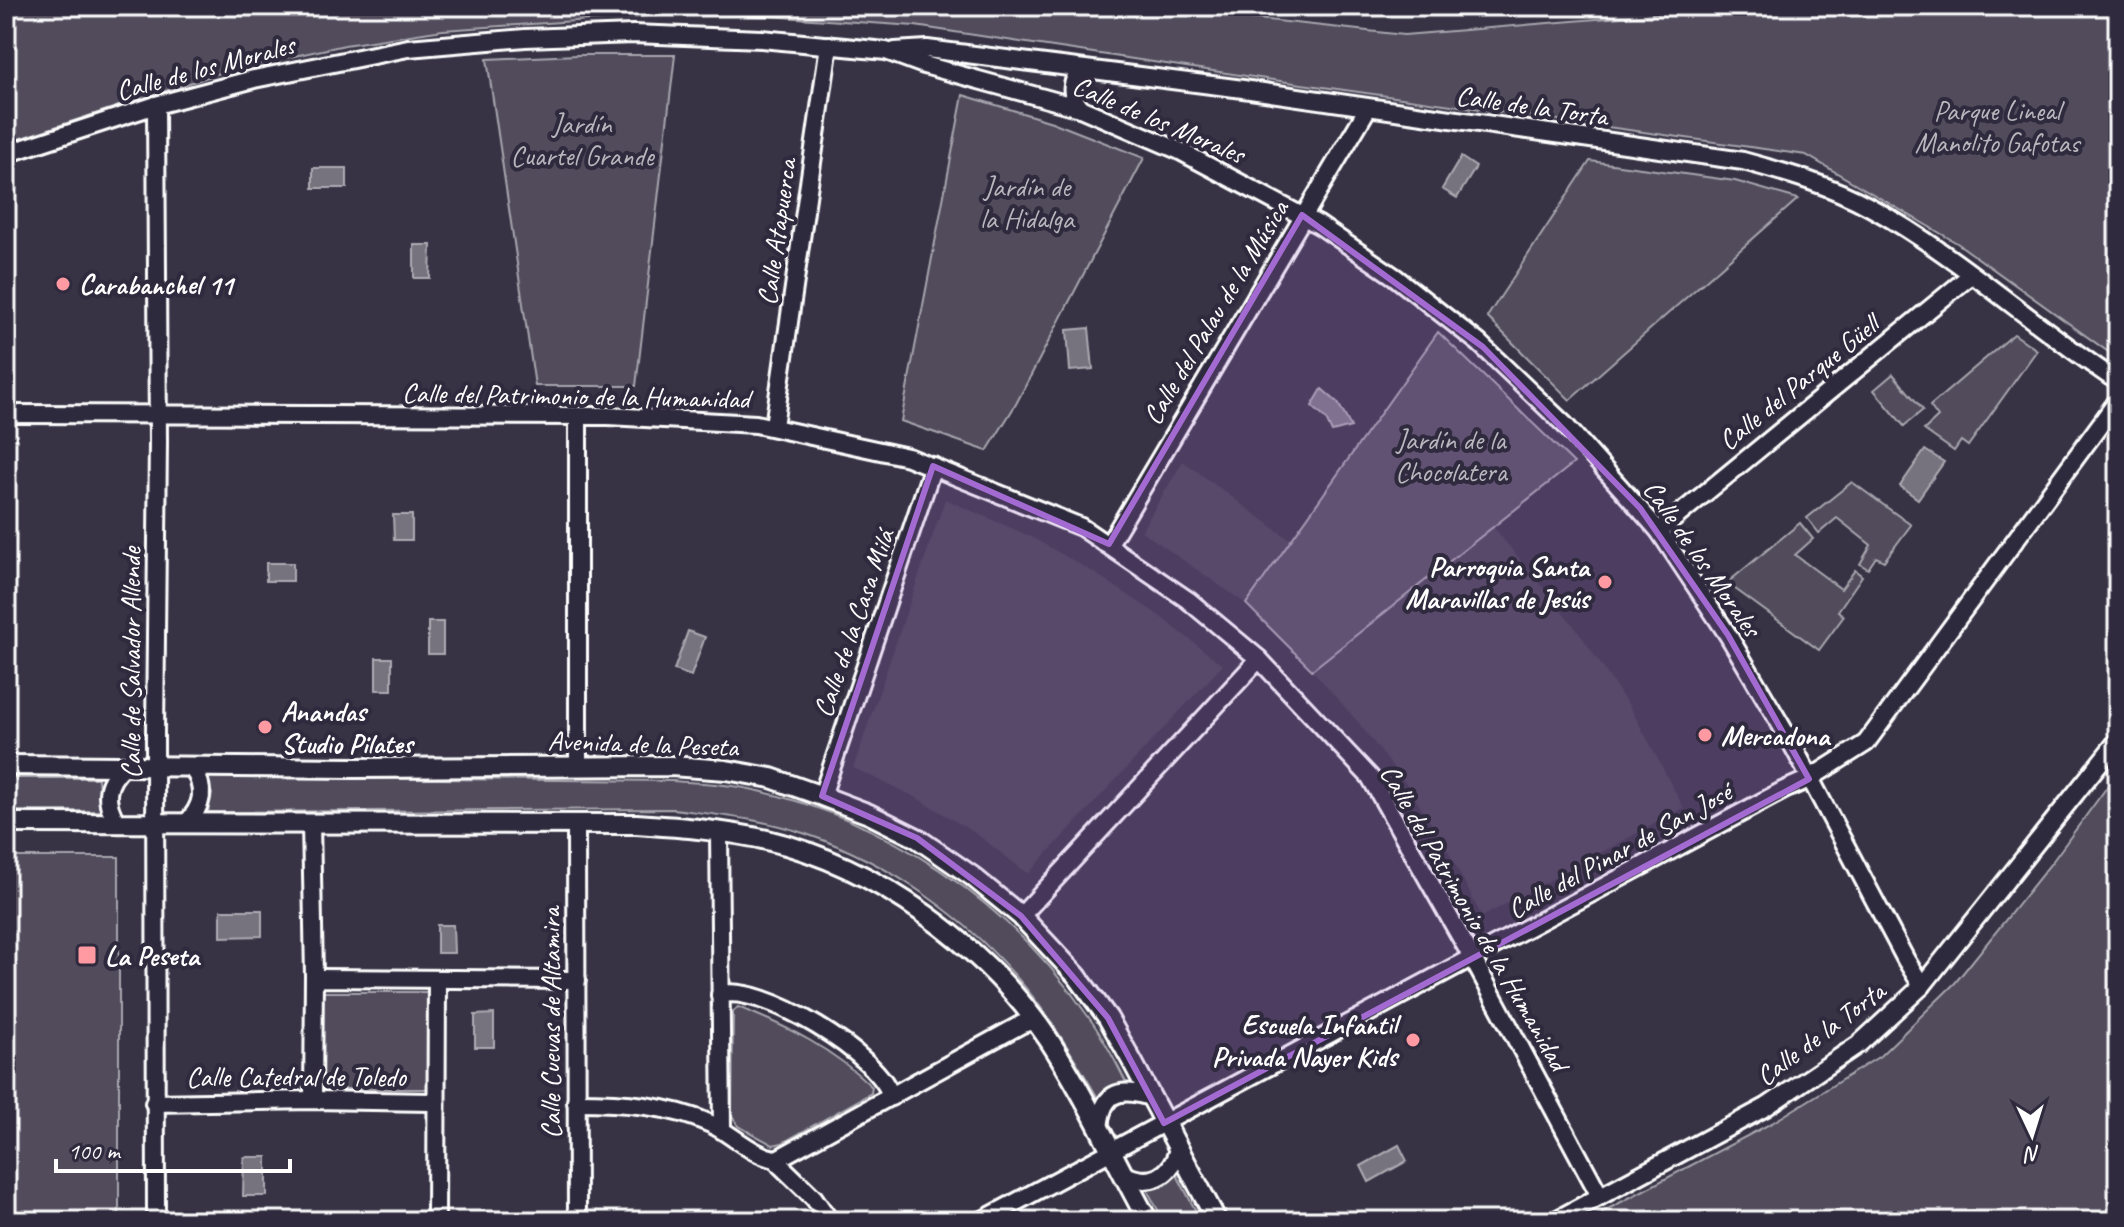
<svg xmlns="http://www.w3.org/2000/svg" width="2124" height="1227" viewBox="0 0 2124 1227" font-family="Caveat,sans-serif">
  <style>
    .built { fill: #444051 }
    .green { fill: #514c5c; stroke: #a8a6ae; stroke-width: 2 }
    .water { fill: #76737f; stroke: #adabb2; stroke-width: 2 }
    .lines { fill: none; stroke-linecap: round; stroke-linejoin: round }
    .minor-casing { stroke: #fff; stroke-width: 22 }
    .tertiary-casing { stroke: #fff; stroke-width: 24 }
    .minor { stroke: #2f2a3d; stroke-width: 16 }
    .tertiary { stroke: #2f2a3d; stroke-width: 18 }
    .marked { fill: #a36bd2; fill-opacity: 0.2; stroke: #a36bd2; stroke-width: 6; stroke-linejoin: round }
    .poi-dot { fill: #ff9aa2; stroke: #2f2a3d; stroke-width: 3 }
    .labels { text-anchor: middle; stroke-width: 8; stroke-linejoin: round; paint-order: stroke }
    .street-label { font-size: 28px; fill: #fff; stroke: #2f2a3d }
    .park-label { font-size: 28px; fill: #b9b7be; stroke: #2f2a3d }
    .poi-label { font-size: 28px; font-weight: bold; fill: #fff; stroke: #2f2a3d; text-anchor: start }
  </style>
  <rect width="100%" height="100%" fill="#373345"/>
  <filter id="ink" filterUnits="userSpaceOnUse"><feTurbulence type="fractalNoise" baseFrequency=".0125" numOctaves="2"/><feDisplacementMap in="SourceGraphic" scale="16" xChannelSelector="R" yChannelSelector="G"/><feConvolveMatrix kernelMatrix="1 2 1 2 8 2 1 2 1" color-interpolation-filters="sRGB"/></filter>
  <g filter="url(#ink)">
    <g class="built">
      <path d="M 1183,461 L 1292,541 L 1246,604 L 1141,531 Z"/>
      <path d="M 945,499 L 1030,536 L 1095,573 L 1157,614 L 1223,665 L 1028,874 L 975,833 L 915,797 L 853,768 Z"/>
      <path d="M 1492,525 L 1579,632 L 1633,712 L 1684,808 L 1482,917 L 1448,851 L 1406,784 L 1357,721 L 1312,670 Z"/>
    </g>
    <g class="green">
      <path d="M 6,6 L 1171,6 L 1194,12 L 1404,35 L 1645,15 L 1711,6 L 2118,6 L 2118,354 L 2114,356 L 1957,243 L 1806,155 L 1266,79 L 915,26 L 707,12 L 443,30 L 345,45 L 226,71 L 6,143 Z"/>
      <path d="M 578,55 L 675,55 L 636,386 L 535,386 L 487,59 Z"/>
      <path d="M 963,95 L 1052,122 L 1144,158 L 1016,404 L 987,451 L 901,421 Z"/>
      <path d="M 1590,161 L 1735,181 L 1798,199 L 1570,400 L 1487,317 Z"/>
      <path d="M 1438,332 L 1574,463 L 1312,670 L 1246,604 Z"/>
      <path d="M 2014,334 L 2037,350 L 1968,446 L 1961,441 L 1954,451 L 1924,430 L 1938,417 L 1930,406 Z"/>
      <path d="M 1893,374 L 1923,410 L 1904,426 L 1874,390 Z"/>
      <path d="M 1852,482 L 1911,525 L 1884,561 L 1876,557 L 1868,569 L 1860,564 L 1871,545 L 1837,518 L 1819,533 L 1807,518 Z"/>
      <path d="M 1800,523 L 1813,539 L 1795,555 L 1841,589 L 1855,570 L 1862,576 L 1838,611 L 1844,616 L 1819,650 L 1727,583 Z"/>
      <path d="M 2118,772 L 2118,1221 L 1585,1221 L 1772,1123 L 1880,1056 L 1955,983 L 2052,862 Z"/>
      <path d="M 207,777 L 673,781 C 697,783 722,783 745,788 C 885,816 1010,902 1090,1019 C 1104,1038 1115,1061 1126,1082 L 1110,1088 L 1098,1098 C 1075,1059 1053,1021 1024,986 C 968,918 889,862 806,834 C 763,819 718,815 673,809 L 208,812 L 212,794 Z"/>
      <path d="M 6,778 L 98,778 L 100,811 L 6,811 Z"/>
      <rect x="6" y="857" width="113" height="364"/>
      <path d="M 322,992 L 427,992 L 427,1089 L 321,1089 Z"/>
      <path d="M 738,1007 C 789,1027 833,1049 872,1087 L 871,1093 L 782,1143 L 773,1145 L 738,1126 L 732,1115 L 733,1012 Z"/>
      <path d="M 1177,1175 L 1201,1221 L 1164,1221 L 1147,1190 L 1163,1186 Z"/>
    </g>
    <g class="water">
      <path d="M 1461,157 L 1476,167 L 1457,198 L 1442,189 Z"/>
      <rect x="313" y="168" width="34" height="20"/>
      <path d="M 414,245 L 431,245 L 430,278 L 414,278 Z"/>
      <path d="M 1089,328 L 1093,369 L 1070,371 L 1067,330 Z"/>
      <path d="M 1322,389 L 1338,403 L 1351,427 L 1332,432 L 1326,419 L 1312,406 Z"/>
      <path d="M 1925,450 L 1944,462 L 1918,499 L 1900,486 Z"/>
      <path d="M 393,515 L 412,515 L 412,540 L 394,540 Z"/>
      <rect x="266" y="563" width="27" height="18"/>
      <rect x="428" y="622" width="15" height="32"/>
      <path d="M 688,631 L 705,637 L 691,676 L 674,670 Z"/>
      <rect x="376" y="658" width="16" height="32"/>
      <path d="M 221,910 L 262,910 L 262,936 L 221,937 Z"/>
      <path d="M 437,925 L 453,925 L 454,953 L 437,953 Z"/>
      <path d="M 494,1014 L 494,1047 L 475,1047 L 475,1015 Z"/>
      <path d="M 1399,1145 L 1407,1161 L 1369,1182 L 1361,1166 Z"/>
      <path d="M 244,1157 L 267,1157 L 267,1196 L 243,1196 Z"/>
    </g>
    <g class="lines">
      <g class="minor-casing">
        <g id="minor">
          <path d="M 895,51 L 927,49 L 1243,89 L 1743,161 C 1787,173 1830,185 1870,207 C 1956,254 2030,323 2111,377"/>
          <path d="M 156,105 L 158,442 L 155,734 L 156,1221"/>
          <path d="M 1080,108 C 1072,96 1070,89 1076,76 L 1091,71"/>
          <path d="M 6,154 L 156,105 L 254,79 L 408,48 L 525,38 L 633,34 L 762,39 L 886,51 L 924,65 L 1080,108 L 1180,151 L 1319,225 L 1395,277 L 1479,343 L 1565,425 L 1659,531 L 1728,635 L 1792,744 L 1906,960 L 1922,986"/>
          <path d="M 6,414 L 608,416 L 756,424 L 908,457 L 1081,527 L 1188,600 L 1259,659 L 1370,777 L 1473,959 L 1600,1196"/>
          <path d="M 578,418 L 578,767"/>
          <path d="M 774,426 L 829,45"/>
          <path d="M 1659,531 L 1971,275"/>
          <path d="M 1109,544 L 1368,108"/>
          <path d="M 822,796 L 933,466"/>
          <path d="M 117,823 C 104,801 104,784 124,766"/>
          <path d="M 311,823 L 314,976 L 313,1100"/>
          <path d="M 185,824 C 204,806 206,789 192,766"/>
          <path d="M 576,825 L 577,1221"/>
          <path d="M 719,832 L 722,1129"/>
          <path d="M 1021,916 L 1259,659"/>
          <path d="M 314,981 L 320,978 L 577,980"/>
          <path d="M 720,995 C 759,981 883,1057 891,1097"/>
          <path d="M 576,1102 C 621,1102 670,1105 711,1124 C 732,1134 754,1157 777,1159 L 780,1165 L 814,1198 L 830,1221"/>
          <path d="M 154,1103 L 313,1100 L 431,1102 L 436,1099"/>
          <path d="M 1099,1129 C 1102,1094 1117,1086 1150,1097"/>
          <path d="M 777,1159 L 1022,1024 L 1035,1021"/>
          <path d="M 1123,1174 C 1149,1187 1171,1178 1178,1149"/>
          <path d="M 436,1221 L 437,979"/>
          <path d="M 981,1221 L 1784,790 L 1809,779 L 1866,743 L 2116,403"/>
          <path d="M 1554,1221 L 1766,1107 L 1859,1044 L 1922,986 L 2118,740"/>
        </g>
      </g>
      <g class="tertiary-casing">
        <g id="tertiary">
          <path d="M 6,765 L 354,768 L 671,766 L 726,770 L 771,778 L 822,796 L 869,814 L 917,838 L 972,876 L 1021,916 L 1077,976 L 1108,1018 L 1132,1061 L 1217,1221"/>
          <path d="M 6,823 L 635,824 C 679,827 724,830 767,840 C 877,866 987,947 1049,1040 C 1086,1097 1115,1161 1148,1221"/>
        </g>
      </g>
      <use href="#minor" class="minor"/>
      <use href="#tertiary" class="tertiary"/>
    </g>
  </g>
  <path class="marked" d="M 1302,215 L 1483,347 L 1640,508 L 1728,635 L 1809,779 L 1164,1123 L 1108,1018 L 1021,916 L 917,838 L 822,796 L 933,466 L 1109,544 Z"/>
  <g class="poi-dot">
    <circle cx="63" cy="284" r="8"/>
    <circle cx="1605" cy="582" r="8"/>
    <circle cx="265" cy="727" r="8"/>
    <circle cx="1705" cy="735" r="8"/>
    <rect x="77" y="945" width="20" height="20" rx="4"/>
    <circle cx="1413" cy="1040" r="8"/>
  </g>
  <g class="labels">
    <g class="street-label">
      <text transform="translate(205 67) rotate(-15)" y="10">Calle de los Morales</text>
      <text transform="translate(1532 105) rotate(8)" y="10">Calle de la Torta</text>
      <text transform="translate(1159 119) rotate(23)" y="10">Calle de los Morales</text>
      <text transform="translate(776 232) rotate(-82)" y="10">Calle Atapuerca</text>
      <text transform="translate(1215 312) rotate(-59)" y="10">Calle del Palau de la Música</text>
      <text transform="translate(1798 382) rotate(-39)" y="10">Calle del Parque Güell</text>
      <text transform="translate(576 395) rotate(1)" y="10">Calle del Patrimonio de la Humanidad</text>
      <text transform="translate(1703 558) rotate(55)" y="10">Calle de los Morales</text>
      <text transform="translate(853 623) rotate(-71)" y="10">Calle de la Casa Milá</text>
      <text transform="translate(130 663) rotate(-90)" y="10">Calle de Salvador Allende</text>
      <text transform="translate(643 743) rotate(2)" y="10">Avenida de la Peseta</text>
      <text transform="translate(1619 850) rotate(-29)" y="10">Calle del Pinar de San José</text>
      <text transform="translate(1475 917) rotate(60)" y="10">Calle del Patrimonio de la Humanidad</text>
      <text transform="translate(550 1023) rotate(-90)" y="10">Calle Cuevas de Altamira</text>
      <text transform="translate(1820 1033) rotate(-37)" y="10">Calle de la Torta</text>
      <text x="296" y="1086">Calle Catedral de Toledo</text>
    </g>
    <g class="park-label">
      <text x="1997" y="120">Parque Lineal<tspan x="1997" dy="32">Manolito Gafotas</tspan></text>
      <text x="582" y="133">Jardín<tspan x="582" dy="32">Cuartel Grande</tspan></text>
      <text x="1027" y="196">Jardín de<tspan x="1027" dy="32">la Hidalga</tspan></text>
      <text x="1451" y="449">Jardín de la<tspan x="1451" dy="32">Chocolatera</tspan></text>
    </g>
    <g class="poi-label">
      <text x="79" y="294">Carabanchel 11</text>
      <text x="1589" y="576" text-anchor="end">Parroquia Santa<tspan x="1589" dy="32">Maravillas de Jesús</tspan></text>
      <text x="281" y="721">Anandas<tspan x="281" dy="32">Studio Pilates</tspan></text>
      <text x="1721" y="745">Mercadona</text>
      <text x="105" y="965">La Peseta</text>
      <text x="1397" y="1034" text-anchor="end">Escuela Infantil<tspan x="1397" dy="32">Privada Nayer Kids</tspan></text>
    </g>
  </g>
  <rect width="2124" height="1227" fill="none" stroke="#2f2a3d" stroke-width="32"/>
  <rect x="16" y="16" width="2092" height="1195" fill="none" stroke="#fff" stroke-width="3" filter="url(#ink)"/>
  <g transform="translate(2032 1135) rotate(176)" stroke="#2f2a3d" stroke-width="6" paint-order="stroke">
  <path d="M0-6L14 30L0 20L-14 30Z" fill="#ffffff"/>
  <text y="-12" font-size="22" font-weight="bold" text-anchor="middle" fill="#ffffff">N</text>
  </g>
  <path d="M56 1159v12h234v-12" fill="none" stroke="#ffffff" stroke-width="4"/>
  <text x="68" y="1159" font-size="24" fill="#ffffff" stroke="#2f2a3d" stroke-width="6" paint-order="stroke">100 m</text>
</svg>
